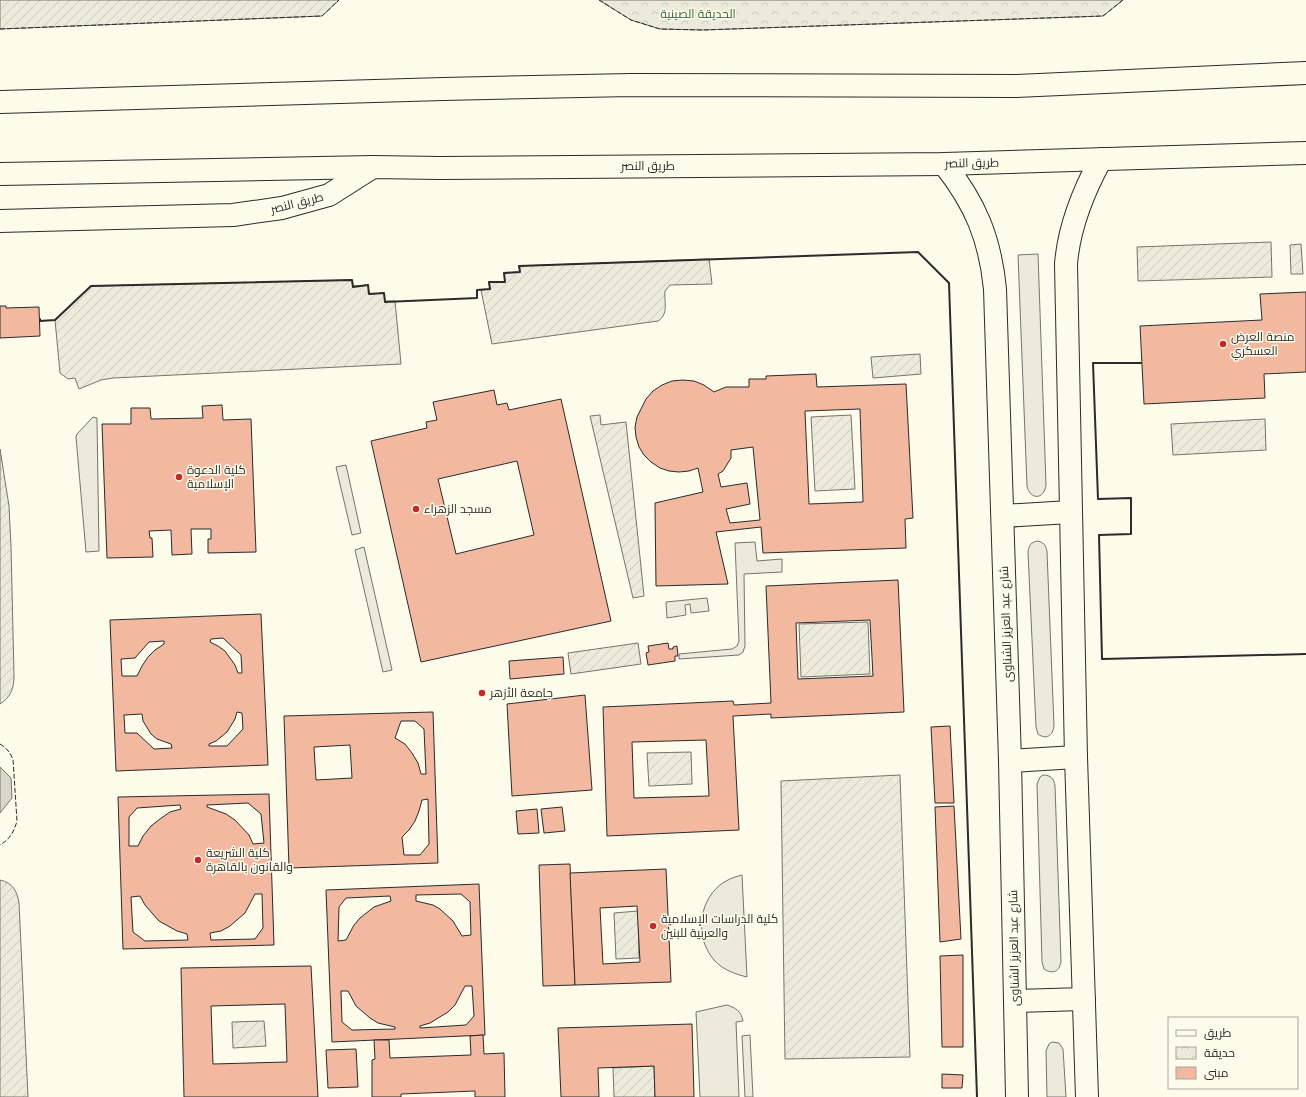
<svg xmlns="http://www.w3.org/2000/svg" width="1306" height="1097" viewBox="0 0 1306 1097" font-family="'Space Grotesk',Cairo,sans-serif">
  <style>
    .grass { fill: #ecebdb; stroke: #74746e }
    .park { fill: url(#park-crowns); stroke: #74746e }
    .garden { fill: url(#garden-furrows); stroke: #74746e }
    .water { fill: #d8d7c9; stroke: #74746e }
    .building { fill: #f2b8a0; stroke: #2b2b2b; fill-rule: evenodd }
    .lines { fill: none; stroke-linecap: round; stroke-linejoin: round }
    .secondary-casing { stroke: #2b2b2b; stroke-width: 24 }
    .highway-casing { stroke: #2b2b2b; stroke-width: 24 }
    .secondary { stroke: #fdfbea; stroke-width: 22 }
    .highway { stroke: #fdfbea; stroke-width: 22 }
    .fence { stroke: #2b2b2b; stroke-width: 1; stroke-dasharray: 5 2; stroke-linecap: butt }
    .wall { stroke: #2b2b2b; stroke-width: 2 }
    .poi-dot { fill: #c62828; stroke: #fdfbea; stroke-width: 1.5 }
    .labels { text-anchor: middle; stroke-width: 3; stroke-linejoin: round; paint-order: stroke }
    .park-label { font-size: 12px; fill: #34623c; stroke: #fdfbea }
    .street-label { font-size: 12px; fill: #2b2b2b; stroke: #fdfbea }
    .poi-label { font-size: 12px; fill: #2b2b2b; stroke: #fdfbea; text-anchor: start }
  </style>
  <defs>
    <pattern id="park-crowns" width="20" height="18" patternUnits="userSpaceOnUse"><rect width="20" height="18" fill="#ecebdb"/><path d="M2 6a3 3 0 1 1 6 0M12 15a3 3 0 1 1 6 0" fill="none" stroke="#cbcabc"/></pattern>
    <pattern id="garden-furrows" width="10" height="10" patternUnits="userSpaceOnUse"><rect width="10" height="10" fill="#ecebdb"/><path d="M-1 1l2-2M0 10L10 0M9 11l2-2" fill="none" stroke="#cbcabc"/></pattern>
  </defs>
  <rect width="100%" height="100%" fill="#fdfbea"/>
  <g class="grass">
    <path d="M 1038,254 L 1046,485 C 1044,500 1030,500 1027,486 L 1018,255 Z"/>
    <path d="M 93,417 L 97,418 L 97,420 L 99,551 L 86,552 L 76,437 L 77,434 Z"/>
    <path d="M 346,465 L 361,533 L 352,535 L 336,467 Z"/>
    <path d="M 1038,541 C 1044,543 1046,545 1047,552 L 1054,726 C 1053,736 1046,740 1038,734 L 1036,727 L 1028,552 C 1029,545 1031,542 1038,541 Z"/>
    <path d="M 755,542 L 757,561 L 782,559 L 782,572 L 744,574 L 745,646 L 743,652 L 739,655 L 679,659 L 679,654 L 732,649 L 737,646 L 739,641 L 735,543 Z"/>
    <path d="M 364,547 L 392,670 L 383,672 L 355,550 Z"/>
    <path d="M 707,598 L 709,611 L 691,613 L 690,604 L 685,605 L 686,615 L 667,618 L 666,602 Z"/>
    <path d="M 1043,775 C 1051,775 1054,779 1055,786 L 1061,961 C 1060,971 1053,975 1044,969 L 1042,962 L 1037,784 L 1040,777 Z"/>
    <path d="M 742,875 L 747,977 C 735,974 723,970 714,960 C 696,939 697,904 720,885 C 726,880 734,877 742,875 Z"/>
    <path d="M 727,1005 C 736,1008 741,1011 743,1021 L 736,1022 L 739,1097 L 700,1097 L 696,1012 Z"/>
    <path d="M 750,1035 L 753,1097 L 745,1097 L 742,1036 Z"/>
    <path d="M 1052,1042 L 1059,1043 L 1063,1049 L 1066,1097 L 1047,1097 L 1046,1051 L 1049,1044 Z"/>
  </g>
  <path class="park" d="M 599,0 L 1123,0 L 1103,16 L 703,30 L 660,29 L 631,20 Z"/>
  <g class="garden">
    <path d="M 0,0 L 339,0 L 322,16 L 0,29 Z"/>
    <path d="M 1271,242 L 1272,277 L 1138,281 L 1137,247 Z"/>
    <path d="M 1301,244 L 1303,274 L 1291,274 L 1290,245 Z"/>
    <path d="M 709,259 L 712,284 L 670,285 L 665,291 C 664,302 669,314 658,321 L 492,344 L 481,290 L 490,289 L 489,282 L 505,282 L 504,273 L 520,272 L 519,266 Z"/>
    <path d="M 352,280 L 353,286 L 368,285 L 369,294 L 384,293 L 385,301 L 395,301 L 401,364 L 113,378 L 101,380 L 79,389 L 75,378 L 68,379 L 60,373 L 55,320 L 91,286 Z"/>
    <path d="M 920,354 L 921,374 L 873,378 L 871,357 Z"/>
    <path d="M 600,415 L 601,425 L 626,422 L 644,596 L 633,598 L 590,416 Z"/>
    <path d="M 851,415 L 855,489 L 815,491 L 811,417 Z"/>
    <path d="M 1265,419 L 1266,450 L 1173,455 L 1171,424 Z"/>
    <path d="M 0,449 L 9,506 L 11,547 L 14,676 C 14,688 11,697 0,704 Z"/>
    <path d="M 868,622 L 870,674 L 801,677 L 799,624 Z"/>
    <path d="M 638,643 L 641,664 L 571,674 L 568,653 Z"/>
    <path d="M 691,752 L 692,784 L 649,786 L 647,753 Z"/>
    <path d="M 900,775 L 910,1057 L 785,1059 L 781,781 Z"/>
    <path d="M 0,880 C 13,883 17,891 19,903 L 28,1097 L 0,1097 Z"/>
    <path d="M 638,911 L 639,958 L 616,959 L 614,913 Z"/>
    <path d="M 264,1021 L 266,1046 L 233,1048 L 232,1022 Z"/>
    <path d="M 654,1066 L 655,1097 L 614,1097 L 613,1068 Z"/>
  </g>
  <path class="water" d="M 0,767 L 11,778 L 12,798 L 0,813 Z"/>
  <g class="building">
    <path d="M 1306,292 L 1306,372 L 1264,374 L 1265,398 L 1144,404 L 1140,326 L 1262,320 L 1260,294 Z"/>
    <path d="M 0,306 L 6,306 L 6,308 L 39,307 L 40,336 L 0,338 Z"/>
    <path d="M 816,374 L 817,387 L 906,384 L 913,518 L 905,519 L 906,548 L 763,553 L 761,527 L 716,532 L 728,584 L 656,586 L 655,503 L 703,492 L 698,468 L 689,471 L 679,472 L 669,471 L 660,468 L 651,462 L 644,455 L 639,447 L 636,437 L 635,427 L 637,417 L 646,399 L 653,391 L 662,385 L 672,381 L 683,380 L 694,381 L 704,385 L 714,392 L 726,387 L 749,387 L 749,379 L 766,379 L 766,376 ZM 860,409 L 863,502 L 809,504 L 805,411 ZM 753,447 L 760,520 L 730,523 L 726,509 L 750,504 L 747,483 L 721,487 L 718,474 L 723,471 L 731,458 L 731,450 Z"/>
    <path d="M 494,390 L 497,405 L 507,403 L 509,410 L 561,399 L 611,621 L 421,662 L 371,441 L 427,428 L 426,422 L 437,420 L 433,402 ZM 517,461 L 534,535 L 456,554 L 438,479 Z"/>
    <path d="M 222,405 L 223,420 L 251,419 L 256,552 L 208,553 L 208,539 L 211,539 L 211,529 L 191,529 L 192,554 L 172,555 L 171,530 L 149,531 L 150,538 L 152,538 L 153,557 L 107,558 L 102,424 L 131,424 L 131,408 L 150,408 L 151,419 L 203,418 L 202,406 Z"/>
    <path d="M 898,580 L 904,712 L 771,718 L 771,714 L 733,716 L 739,830 L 607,836 L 603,707 L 733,701 L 734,705 L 771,703 L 766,586 ZM 870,620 L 873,676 L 798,679 L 796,623 ZM 706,740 L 709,796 L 634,798 L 632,742 Z"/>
    <path d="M 261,614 L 268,765 L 116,771 L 110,620 ZM 223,638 L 241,655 L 242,673 L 238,673 L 235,665 L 225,651 L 218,646 L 210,642 L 211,639 ZM 164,641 L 164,644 L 155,650 L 148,657 L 142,666 L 137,676 L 122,676 L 121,659 L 135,658 L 149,642 ZM 237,712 L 242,713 L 243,729 L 227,746 L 209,746 L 209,744 L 216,741 L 227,732 L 235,719 ZM 142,714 L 143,721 L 151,734 L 157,739 L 171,744 L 172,748 L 154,749 L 137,733 L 125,733 L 124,715 Z"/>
    <path d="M 668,643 L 669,649 L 673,649 L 673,647 L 677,646 L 678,656 L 675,656 L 675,661 L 648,665 L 646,653 L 649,652 L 648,646 Z"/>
    <path d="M 563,657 L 564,674 L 510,679 L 509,661 Z"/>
    <path d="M 585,695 L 592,790 L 512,796 L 507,704 Z"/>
    <path d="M 433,712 L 438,863 L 289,868 L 284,716 ZM 401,721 L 415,721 L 424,729 L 426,774 L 421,774 L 418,763 L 412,753 L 405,744 L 395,738 ZM 350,745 L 352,778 L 316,780 L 314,747 ZM 428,799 L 429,844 L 420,855 L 404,855 L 402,837 L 409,830 L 415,821 L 419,811 L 422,800 Z"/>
    <path d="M 950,726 L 954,803 L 935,803 L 931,727 Z"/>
    <path d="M 269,794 L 274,945 L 123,949 L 118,797 ZM 248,803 L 261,814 L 264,843 L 253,844 L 249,835 L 235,820 L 226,814 L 207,807 L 207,805 ZM 180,805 L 181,809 L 170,812 L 160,819 L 151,826 L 143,836 L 138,846 L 129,846 L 129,817 L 137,808 ZM 255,894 L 262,894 L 263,928 L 255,939 L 211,940 L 210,933 L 221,931 L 230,926 L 245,913 ZM 140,896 L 145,905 L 159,921 L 177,931 L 187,934 L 188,940 L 145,941 L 133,932 L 131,897 Z"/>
    <path d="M 954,806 L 961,939 L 940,942 L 935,807 Z"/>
    <path d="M 562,807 L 565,831 L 544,833 L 541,809 Z"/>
    <path d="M 537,809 L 539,833 L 518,834 L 516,811 Z"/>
    <path d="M 570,864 L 575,985 L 543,986 L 539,865 Z"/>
    <path d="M 666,869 L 671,982 L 575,985 L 570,873 ZM 637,906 L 640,962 L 603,964 L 600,908 Z"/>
    <path d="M 479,884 L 485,1035 L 332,1042 L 326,890 ZM 461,894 L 470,902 L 471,935 L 462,936 L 453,921 L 440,909 L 433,905 L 416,901 L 416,895 ZM 390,896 L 391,901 L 374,907 L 360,918 L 354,925 L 346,940 L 338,941 L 339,907 L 346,898 ZM 465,986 L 472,986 L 474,1016 L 466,1025 L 420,1028 L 420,1026 L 430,1023 L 448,1012 L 455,1005 ZM 341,991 L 348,991 L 356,1006 L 370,1018 L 378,1023 L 395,1027 L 395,1029 L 352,1030 L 342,1022 Z"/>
    <path d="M 963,955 L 963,1047 L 942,1047 L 940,956 Z"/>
    <path d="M 311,966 L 318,1097 L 184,1097 L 181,968 ZM 285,1004 L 287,1062 L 213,1064 L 211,1006 Z"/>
    <path d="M 692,1024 L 694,1097 L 655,1097 L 654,1066 L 598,1068 L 599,1097 L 561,1097 L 558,1028 Z"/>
    <path d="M 483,1035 L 484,1054 L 504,1053 L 505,1097 L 475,1097 L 475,1091 L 401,1094 L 401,1097 L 372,1097 L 372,1060 L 375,1059 L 374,1040 L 389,1040 L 390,1058 L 471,1055 L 470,1036 Z"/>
    <path d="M 356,1049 L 358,1087 L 328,1088 L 326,1050 Z"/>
    <path d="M 942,1074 L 963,1075 L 962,1088 L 942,1088 Z"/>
  </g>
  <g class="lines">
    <g class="secondary-casing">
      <g id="secondary">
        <path d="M 944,164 C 975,203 990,238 995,289 L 1010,761 L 1017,1097"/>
        <path d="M 1003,516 L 1070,512"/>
        <path d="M 1010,761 L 1076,757"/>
        <path d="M 1015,1001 L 1084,999"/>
        <path d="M 1087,1097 L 1076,757 L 1066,264 C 1069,226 1083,192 1101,159"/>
      </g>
    </g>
    <g class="highway-casing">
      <g id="highway">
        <path d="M 0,102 L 443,89 L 631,85 L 1016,86 L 1306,73"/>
        <path d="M 0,174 L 373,167 L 440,168 L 944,164 L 1306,153"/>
        <path d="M 0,221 L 233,215 L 282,208 L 329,195 L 373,167"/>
      </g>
    </g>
    <use href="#secondary" class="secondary"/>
    <use href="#highway" class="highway"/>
    <g class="fence">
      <path d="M 599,0 L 631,20 L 660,29 L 703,30 L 1103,16 L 1123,0"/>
      <path d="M 0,29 L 322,16 L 339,0"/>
      <path d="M 0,744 C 7,748 10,753 13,759 L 17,821 C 14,832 10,839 0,845"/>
    </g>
    <g class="wall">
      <path d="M 40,319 L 40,321 L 55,320 L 91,286 L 352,280 L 353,287 L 368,285 L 369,294 L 384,293 L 385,302 L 477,298 L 477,290 L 490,289 L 489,282 L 505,282 L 504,273 L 520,272 L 519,266 L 918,252 L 949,283 L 977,1097"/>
      <path d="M 1141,363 L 1093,363 L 1098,499 L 1131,498 L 1131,534 L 1099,535 L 1102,659 L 1306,654"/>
    </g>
  </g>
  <g class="poi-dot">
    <circle cx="1223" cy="344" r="4"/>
    <circle cx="179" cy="477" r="4"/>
    <circle cx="416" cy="509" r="4"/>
    <circle cx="482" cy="693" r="4"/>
    <circle cx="198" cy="860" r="4"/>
    <circle cx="653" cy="926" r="4"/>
  </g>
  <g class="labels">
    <g class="park-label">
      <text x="698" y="18">الحديقة الصينية</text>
    </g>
    <g class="street-label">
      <text transform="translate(972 163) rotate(-1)" y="4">طريق النصر</text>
      <text x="648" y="170">طريق النصر</text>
      <text transform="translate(297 203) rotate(-14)" y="4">طريق النصر</text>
      <text transform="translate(1006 624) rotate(-92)" y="4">شارع عبد العزيز الشناوى</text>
      <text transform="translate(1014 948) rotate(-91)" y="4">شارع عبد العزيز الشناوى</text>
    </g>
    <g class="poi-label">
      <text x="1231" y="341">منصة العرض<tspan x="1231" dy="14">العسكري</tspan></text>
      <text x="187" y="474">كلية الدعوة<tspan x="187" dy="14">الإسلامية</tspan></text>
      <text x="424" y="513">مسجد الزهراء</text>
      <text x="490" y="697">جامعة الأزهر</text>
      <text x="206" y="857">كلية الشريعة<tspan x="206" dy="14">والقانون بالقاهرة</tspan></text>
      <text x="661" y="923">كلية الدراسات الإسلامية<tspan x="661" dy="14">والعربية للبنين</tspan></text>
    </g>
  </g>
  <rect x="1168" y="1017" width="130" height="72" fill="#fdfbea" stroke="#a9a89e"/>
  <rect x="1176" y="1030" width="20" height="6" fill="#fdfbea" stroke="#a9a89e"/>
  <text x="1204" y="1037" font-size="12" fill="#2b2b2b">طريق</text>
  <rect x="1176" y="1047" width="20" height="12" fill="url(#park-crowns)" stroke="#a9a89e"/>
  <text x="1204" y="1057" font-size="12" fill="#2b2b2b">حديقة</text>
  <rect x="1176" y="1067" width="20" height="12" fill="#f2b8a0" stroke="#a9a89e"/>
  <text x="1204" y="1077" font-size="12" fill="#2b2b2b">مبنى</text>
</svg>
